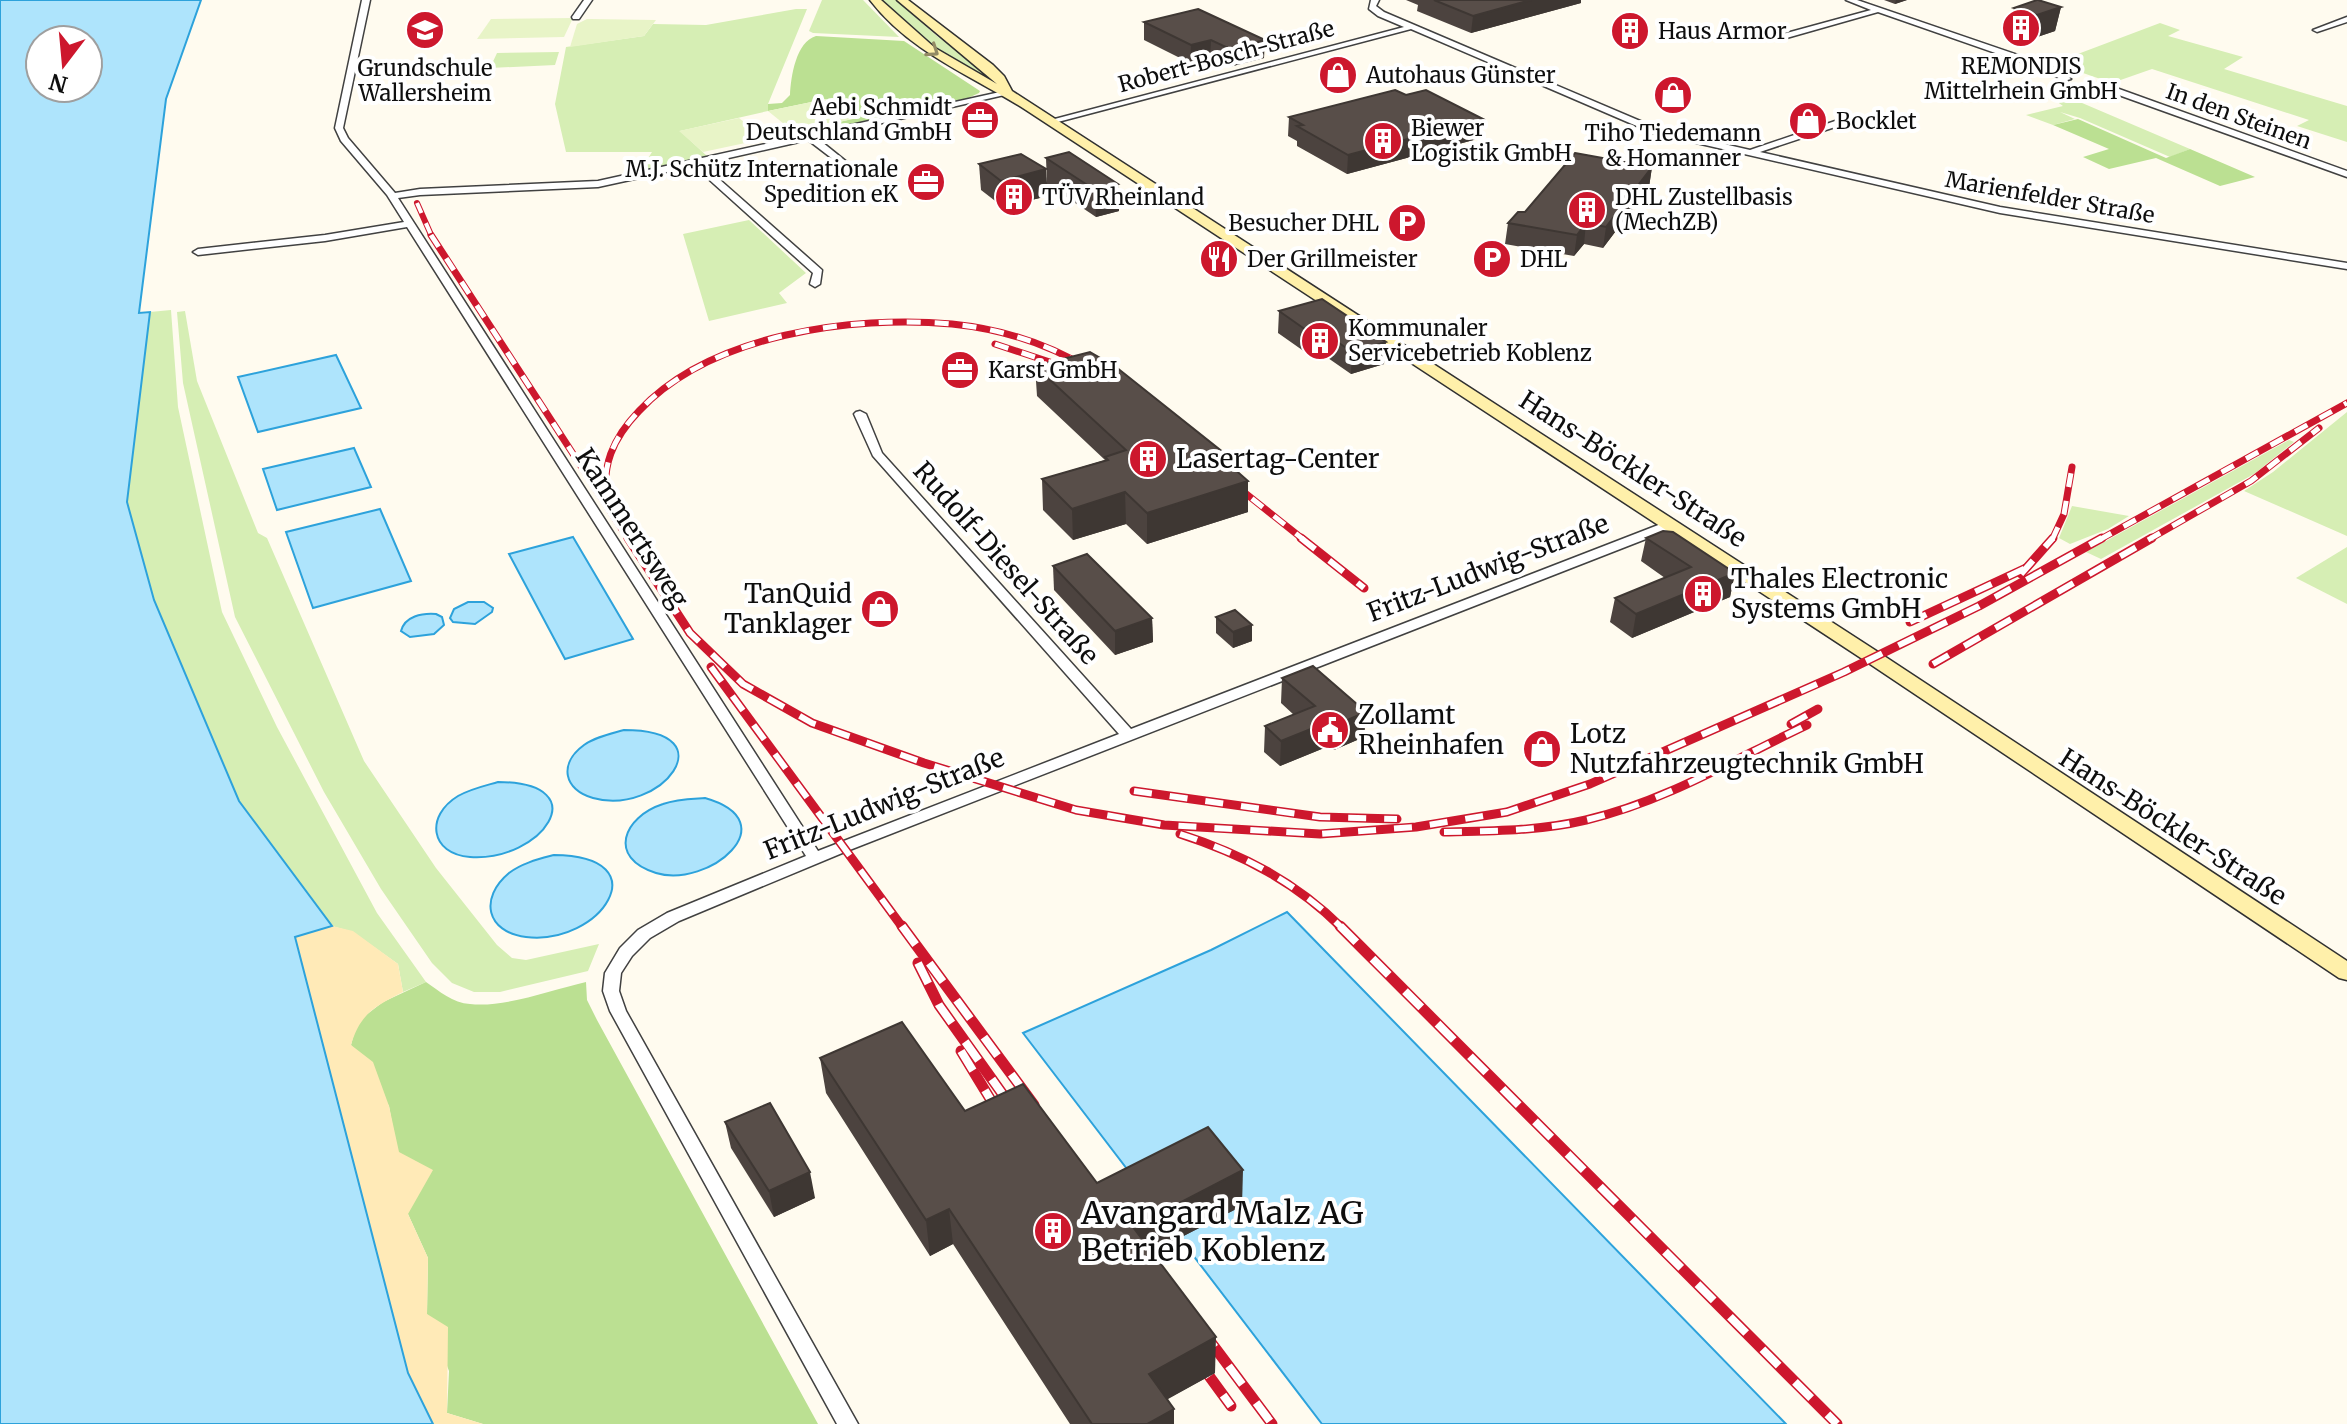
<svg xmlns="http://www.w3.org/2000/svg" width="2347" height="1424" viewBox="0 0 2347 1424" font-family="Merriweather,serif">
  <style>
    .green { fill: #d6eeb4 }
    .forest { fill: #bbe092 }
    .sand { fill: #ffeab7 }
    .pitch { fill: #e8f4c7 }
    .water { fill: #aee4fc; stroke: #2da2db; stroke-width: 2; fill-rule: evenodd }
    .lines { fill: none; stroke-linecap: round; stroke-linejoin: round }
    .street-casing { stroke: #414141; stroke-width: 3 }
    .secondary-casing { stroke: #303030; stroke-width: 3 }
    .street { fill: #fff; fill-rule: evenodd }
    .secondary { fill: #fff0aa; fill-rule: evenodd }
    .rail-far3-casing { stroke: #cd172d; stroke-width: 6 }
    .rail-far2-casing { stroke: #cd172d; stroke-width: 7 }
    .rail-far1-casing { stroke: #cd172d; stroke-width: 9 }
    .rail-casing { stroke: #cd172d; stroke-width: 11 }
    .rail-far3 { stroke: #fff; stroke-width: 4; stroke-dasharray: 11; stroke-linecap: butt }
    .rail-far2 { stroke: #fff; stroke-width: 5; stroke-dasharray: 14; stroke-linecap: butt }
    .rail-far1 { stroke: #fff; stroke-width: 6; stroke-dasharray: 18; stroke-linecap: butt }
    .rail { stroke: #fff; stroke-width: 8; stroke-dasharray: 23; stroke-linecap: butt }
    .wall { fill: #4c433f }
    .shaded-wall { fill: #3e3733 }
    .building { fill: #584e49; stroke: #3e3733; stroke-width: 2 }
    .oneway { stroke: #938a64 }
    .labels { text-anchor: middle; stroke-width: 8; stroke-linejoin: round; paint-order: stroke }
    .far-poi-label { font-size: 22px; fill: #0e0e0e; stroke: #fff; text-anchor: start }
    .far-street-label { font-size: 22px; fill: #0e0e0e; stroke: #fff }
    .poi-label { font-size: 26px; fill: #0e0e0e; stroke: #fff; text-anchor: start }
    .street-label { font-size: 26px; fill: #0e0e0e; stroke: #fff }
    .near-poi-label { font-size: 32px; fill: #0e0e0e; stroke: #fff; text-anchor: start }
  </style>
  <rect width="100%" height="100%" fill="#fffbef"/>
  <g class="green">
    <path d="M 822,0 L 863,0 L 899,37 L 813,33 L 809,31 Z"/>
    <path d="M 880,0 L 896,0 L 938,37 L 992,74 L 994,82 L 989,82 L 921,39 Z"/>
    <path d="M 796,9 L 807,9 L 768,104 L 768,111 L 680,131 L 707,156 L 640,171 L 652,152 L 566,152 L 555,104 L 566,47 L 644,36 L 653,24 L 706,25 Z"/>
    <path d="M 2160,23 L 2180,30 L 2168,36 L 2243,57 L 2224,69 L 2347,106 L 2347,142 L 2297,126 L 2309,120 L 2152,69 L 2112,83 L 2054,63 Z"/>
    <path d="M 559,52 L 555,65 L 490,68 L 497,53 Z"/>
    <path d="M 2068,97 L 2190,149 L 2170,157 L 2080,118 L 2060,112 L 2075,119 L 2053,125 L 2026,115 L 2063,106 L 2056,101 Z"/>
    <path d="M 749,220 L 806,273 L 779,293 L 787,303 L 709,321 L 683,234 Z"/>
    <path d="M 171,310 L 178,407 L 222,612 L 277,727 L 377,913 L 426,982 L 403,992 L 398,964 L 353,932 L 332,926 L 239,801 L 154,600 L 127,502 L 150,312 Z"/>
    <path d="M 185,311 L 197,381 L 258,533 L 267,538 L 364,761 L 436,868 L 497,945 L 512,958 L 526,960 L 599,944 L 588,971 L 500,992 L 474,992 L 452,983 L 432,963 L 381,889 L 324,792 L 235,617 L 183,383 L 177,312 Z"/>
    <path d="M 2347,412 L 2347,536 L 2244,491 L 2273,472 Z"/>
    <path d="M 2289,440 L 2294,442 L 2254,474 L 2101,559 L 2086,552 Z"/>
    <path d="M 2072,506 L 2129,516 L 2108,529 L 2070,544 L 2059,538 Z"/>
    <path d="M 2347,547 L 2347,604 L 2296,578 Z"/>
  </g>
  <g class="forest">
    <path d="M 816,36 L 904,41 L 980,91 L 979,93 L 968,98 L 800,136 L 794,132 L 852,119 L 826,99 L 768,111 L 768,104 L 782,103 L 790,95 C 791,76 796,42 816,36 Z"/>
    <path d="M 2078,119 L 2166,158 L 2190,149 L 2255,177 L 2220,186 L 2156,158 L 2109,169 L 2083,157 L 2109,149 L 2053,125 Z"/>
    <path d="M 426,982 C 439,991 453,1003 470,1004 C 504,1008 551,990 586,982 L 587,1000 L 597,1020 L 818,1424 L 483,1424 L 447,1413 L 449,1371 L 427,1314 L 428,1258 L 408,1214 L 389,1106 L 351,1045 L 357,1022 L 383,1002 Z"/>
  </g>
  <path class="sand" d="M 332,926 L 353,931 L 398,964 L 403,992 C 375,1006 360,1014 351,1045 L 373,1062 L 389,1106 L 399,1152 L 433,1170 L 408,1214 L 428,1258 L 427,1314 L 448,1327 L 447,1413 L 483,1424 L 433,1424 L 408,1373 L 295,937 Z"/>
  <g class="pitch">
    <path d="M 573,18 L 564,37 L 477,39 L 491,19 Z"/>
    <path d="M 587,19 L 656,20 L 644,36 L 570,47 L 577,24 Z"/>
    <path d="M 826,99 L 853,119 L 794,132 L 768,111 Z"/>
    <path d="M 739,118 L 764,139 L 703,152 L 679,131 Z"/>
  </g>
  <g class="water">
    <path d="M 0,0 L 201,0 L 166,99 L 139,313 L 150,312 L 127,502 L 154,600 L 239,801 L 332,926 L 295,937 L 408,1373 L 433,1424 L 0,1424 ZM 40,40 L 88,40 L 88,88 L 40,88 Z"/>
    <path d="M 336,355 L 361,408 L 258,432 L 238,377 Z"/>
    <path d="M 354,448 L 371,487 L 277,510 L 263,469 Z"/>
    <path d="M 380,509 L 411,581 L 313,608 L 286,532 Z"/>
    <path d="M 573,537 L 633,639 L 565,659 L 509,554 Z"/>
    <path d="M 468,602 L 484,602 L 493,608 L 492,612 L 475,624 L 453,622 L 450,618 L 454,609 Z"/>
    <path d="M 436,614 L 442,617 L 444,625 L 434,634 L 410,637 L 401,631 C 405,616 422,613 436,614 Z"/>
    <path d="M 624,730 C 730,730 660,817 593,798 C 564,790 558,764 584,745 C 595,737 610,734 624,730 Z"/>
    <path d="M 498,782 C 599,783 541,862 470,857 C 430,854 425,816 458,796 C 470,789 484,786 498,782 Z"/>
    <path d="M 705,798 C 789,822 708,889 656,873 C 607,858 623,817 663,804 C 677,799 690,799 705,798 Z"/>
    <path d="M 554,855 C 662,856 600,946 526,937 C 486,932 479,898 509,873 C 522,863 539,859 554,855 Z"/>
    <path d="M 1287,912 L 1786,1424 L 1322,1424 L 1023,1033 L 1211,950 Z"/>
  </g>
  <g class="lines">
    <g class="street-casing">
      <g id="street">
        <path d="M 362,0 L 370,0 L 343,128 L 348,138 L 395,193 L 420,189 L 598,181 L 1009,90 L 1013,93 L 817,138 L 858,171 L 860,173 L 855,176 L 808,140 L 702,164 L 822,270 L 820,284 L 815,287 L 810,284 L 813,273 L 694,166 L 598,187 L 420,195 L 398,198 L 818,851 L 1119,734 L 873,456 L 854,414 L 856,412 L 860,411 L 866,414 L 882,453 L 1131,729 L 1666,522 L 1674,522 L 1676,525 L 1674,528 L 847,851 L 679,921 L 650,938 L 632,956 L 621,973 L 619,991 L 626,1011 L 858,1424 L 837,1424 L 610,1011 L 603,991 L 605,973 L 620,948 L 638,930 L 667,913 L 806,856 L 407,227 L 325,241 L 198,255 L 193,252 L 198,249 L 325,235 L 404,222 L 387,195 L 341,141 L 335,128 Z"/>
        <path d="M 584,0 L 592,0 L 579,19 L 573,19 L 572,17 Z"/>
        <path d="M 1371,0 L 1379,0 L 1376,6 L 1384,12 L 1659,129 L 1750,150 L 1841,119 L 1861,128 L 1857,131 L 1841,125 L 1760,152 L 2000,207 L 2347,263 L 2347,269 L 2000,213 L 1653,133 L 1411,29 L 1054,123 L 1047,121 L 1404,27 L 1378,16 L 1369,9 Z"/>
        <path d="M 1846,0 L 1857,0 L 2050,66 L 2071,79 L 2064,81 L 2044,70 L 1878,12 L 1783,39 L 1767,33 L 1771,31 L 1783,34 L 1871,10 Z"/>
        <path d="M 2347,17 L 2347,22 L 2317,32 L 2313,30 Z"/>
        <path d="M 2119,89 L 2347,171 L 2347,177 L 2116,94 L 2115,92 Z"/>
      </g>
    </g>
    <g class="secondary-casing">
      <path id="secondary" d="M 870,0 L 881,0 L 935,48 L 997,84 L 897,0 L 908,0 L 993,65 L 1004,76 L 1012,91 L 1881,654 L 2347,961 L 2347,980 L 2339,978 L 1867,662 L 1026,110 C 971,75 911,53 870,0 Z"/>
    </g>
    <use href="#street" class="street"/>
    <use href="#secondary" class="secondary"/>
    <g class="rail-far3-casing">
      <path id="rail-far3" d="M 417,203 L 432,237"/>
    </g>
    <g class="rail-far2-casing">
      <g id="rail-far2">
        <path d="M 431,235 L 629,540"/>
        <path d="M 995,344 L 1071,369"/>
        <path d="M 1230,481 L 1304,540"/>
        <path d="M 608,504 C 600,467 613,438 639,411 C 711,334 852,315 952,324 C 1001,329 1047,343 1089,369"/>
        <path d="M 2052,540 L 2064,514 L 2072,467"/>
        <path d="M 2099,540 L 2347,403"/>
        <path d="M 2148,540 L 2251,481 L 2319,428"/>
      </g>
    </g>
    <g class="rail-far1-casing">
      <g id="rail-far1">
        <path d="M 628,538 L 690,633 L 743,684 L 812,723 L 924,763 L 1076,810 L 1164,825 L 1320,834 L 1416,827 L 1507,812 L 1590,784 L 1844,672 L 1979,606 L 2102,538"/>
        <path d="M 1301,538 L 1364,588"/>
        <path d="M 2021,574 L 2053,538"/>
        <path d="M 1910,622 L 2026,568"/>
        <path d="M 1933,664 L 2152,538"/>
        <path d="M 711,667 L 903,928"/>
        <path d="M 1791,724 L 1818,709"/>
        <path d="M 1134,791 L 1320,817 L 1397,819"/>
        <path d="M 1444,832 C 1491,831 1540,831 1586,820 C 1664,802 1735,759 1807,725"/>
        <path d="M 1180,834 C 1242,854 1296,882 1342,928"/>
      </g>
    </g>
    <g class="rail-casing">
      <g id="rail">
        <path d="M 902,926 L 1034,1105"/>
        <path d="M 1340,926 L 1837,1424"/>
        <path d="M 918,963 L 939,1005 L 1016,1113"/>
        <path d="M 961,1051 L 1003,1120"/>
        <path d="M 1201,1329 L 1272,1424"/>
        <path d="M 1196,1358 L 1231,1406"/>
      </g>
    </g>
    <use href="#rail-far3" class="rail-far3"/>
    <use href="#rail-far2" class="rail-far2"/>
    <use href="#rail-far1" class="rail-far1"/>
    <use href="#rail" class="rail"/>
  </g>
  <g class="wall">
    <path d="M 1406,0 L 1581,0 L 1581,3 L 1471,33 L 1417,11 L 1418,5 Z"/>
    <path d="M 1884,0 L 1907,0 L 1895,4 Z"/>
    <path d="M 2061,7 L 2055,31 L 2031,39 L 2008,31 L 2014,8 Z"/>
    <path d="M 1198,9 L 1264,58 L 1229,67 L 1210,58 L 1190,63 L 1144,40 L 1144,22 Z"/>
    <path d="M 1406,95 L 1483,119 L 1481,138 L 1347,174 L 1297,146 L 1297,141 L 1288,136 L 1289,117 Z"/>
    <path d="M 1046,158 L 1118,184 L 1119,211 L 1096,217 L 1047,184 Z"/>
    <path d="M 979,164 L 1048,196 L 1003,207 L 981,190 Z"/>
    <path d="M 1652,167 L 1649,187 L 1603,248 L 1584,244 L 1574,256 L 1505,244 L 1508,223 L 1525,212 Z"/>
    <path d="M 1322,299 L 1384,364 L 1351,374 L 1315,349 L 1305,352 L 1278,333 L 1279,311 Z"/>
    <path d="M 1035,366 L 1229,457 L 1229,465 L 1248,481 L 1248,512 L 1147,544 L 1126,524 L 1073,540 L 1043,510 L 1042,479 L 1105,460 L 1037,396 Z"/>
    <path d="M 1646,538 L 1735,573 L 1730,597 L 1632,638 L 1610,622 L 1615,598 L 1665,578 L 1641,561 Z"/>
    <path d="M 1053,566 L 1152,618 L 1153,642 L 1115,655 L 1054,590 Z"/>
    <path d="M 1216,617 L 1252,625 L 1252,641 L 1233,648 L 1216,633 Z"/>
    <path d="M 1282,678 L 1366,712 L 1364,737 L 1334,750 L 1329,746 L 1280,766 L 1264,752 L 1265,726 L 1294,715 L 1281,703 Z"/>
    <path d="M 820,1058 L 965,1111 L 1097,1183 L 1242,1206 L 1152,1252 L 1215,1373 L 1167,1399 L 1174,1409 L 1174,1424 L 1070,1424 L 953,1244 L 930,1256 L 826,1093 Z"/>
    <path d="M 725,1122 L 815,1198 L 774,1217 L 731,1148 Z"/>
  </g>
  <g class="shaded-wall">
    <path d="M 1531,0 L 1581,0 L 1581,3 L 1471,33 L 1473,16 Z"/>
    <path d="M 1896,0 L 1907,0 L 1895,4 Z"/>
    <path d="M 2061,7 L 2055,31 L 2031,39 L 2037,15 Z"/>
    <path d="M 1211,40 L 1210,58 L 1190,63 L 1191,45 Z"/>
    <path d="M 1265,40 L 1264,58 L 1229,67 L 1230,49 Z"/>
    <path d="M 1483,119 L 1481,138 L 1347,174 L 1348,155 Z"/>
    <path d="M 1652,167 L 1649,187 L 1603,248 L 1606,227 Z"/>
    <path d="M 1046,169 L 1048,196 L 1003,207 L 1001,181 Z"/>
    <path d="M 1118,184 L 1119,211 L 1096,217 L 1095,190 Z"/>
    <path d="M 1586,223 L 1584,244 L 1574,256 L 1577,235 Z"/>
    <path d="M 1316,327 L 1315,349 L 1305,352 L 1306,330 Z"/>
    <path d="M 1386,342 L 1384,364 L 1351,374 L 1352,352 Z"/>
    <path d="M 1229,457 L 1229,487 L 1248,481 L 1248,512 L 1147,544 L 1147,513 L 1223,459 Z"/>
    <path d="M 1125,492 L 1126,524 L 1073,540 L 1072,509 Z"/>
    <path d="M 1735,573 L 1730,597 L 1632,638 L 1636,614 Z"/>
    <path d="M 1152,618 L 1153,642 L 1115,655 L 1115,631 Z"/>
    <path d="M 1252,625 L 1252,641 L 1233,648 L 1233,632 Z"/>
    <path d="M 1366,712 L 1364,737 L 1334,750 L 1336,725 Z"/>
    <path d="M 1331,721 L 1329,746 L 1280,766 L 1281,741 Z"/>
    <path d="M 1243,1170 L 1242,1206 L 1133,1262 L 1133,1227 Z"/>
    <path d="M 810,1172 L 815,1198 L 774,1217 L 769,1191 Z"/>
    <path d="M 949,1209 L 953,1244 L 930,1256 L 926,1220 Z"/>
    <path d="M 1216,1337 L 1215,1373 L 1150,1409 L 1149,1374 Z"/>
    <path d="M 1174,1409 L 1174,1424 L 1147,1424 Z"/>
  </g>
  <g class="building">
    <path d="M 1434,0 L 1531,0 L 1473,16 Z"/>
    <path d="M 2037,0 L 2038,0 L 2061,7 L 2037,15 L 2014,8 Z"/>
    <path d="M 1198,9 L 1265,40 L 1230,49 L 1211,40 L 1191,45 L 1144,22 Z"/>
    <path d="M 1395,90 L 1406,95 L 1426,90 L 1483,119 L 1348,155 L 1297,126 L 1303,125 L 1289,117 Z"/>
    <path d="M 1069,152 L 1118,184 L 1095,190 L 1046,158 Z"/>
    <path d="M 1575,153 L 1652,167 L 1606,227 L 1586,223 L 1577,235 L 1508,223 L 1518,212 L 1525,212 Z"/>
    <path d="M 1021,154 L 1046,169 L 1001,181 L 979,164 Z"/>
    <path d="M 1322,299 L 1386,342 L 1352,352 L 1316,327 L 1306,330 L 1279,311 Z"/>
    <path d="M 1090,352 L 1116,367 L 1229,457 L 1223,459 L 1248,481 L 1147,513 L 1125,492 L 1072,509 L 1042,479 L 1108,460 L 1105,457 L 1126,450 L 1035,366 Z"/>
    <path d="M 1663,531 L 1673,532 L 1735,573 L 1636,614 L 1615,598 L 1691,567 L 1646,538 Z"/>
    <path d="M 1087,554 L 1152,618 L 1115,631 L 1053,566 Z"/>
    <path d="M 1235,610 L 1252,625 L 1233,632 L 1216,617 Z"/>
    <path d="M 1313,666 L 1366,712 L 1336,725 L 1331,721 L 1281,741 L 1265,726 L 1315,706 L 1282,678 Z"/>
    <path d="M 902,1022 L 965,1111 L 1023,1084 L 1097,1183 L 1208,1127 L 1243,1170 L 1133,1227 L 1216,1337 L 1149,1374 L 1174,1409 L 1147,1424 L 1092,1424 L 949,1209 L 926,1220 L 820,1058 Z"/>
    <path d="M 770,1103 L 810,1172 L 769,1191 L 725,1122 Z"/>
  </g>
  <defs><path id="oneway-chevron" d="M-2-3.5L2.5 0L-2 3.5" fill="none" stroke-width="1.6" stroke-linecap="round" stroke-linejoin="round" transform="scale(2)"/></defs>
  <use class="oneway" href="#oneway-chevron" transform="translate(933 51) rotate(34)"/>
  <defs>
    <g id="building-disc" transform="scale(2)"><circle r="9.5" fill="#cd172d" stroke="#fff"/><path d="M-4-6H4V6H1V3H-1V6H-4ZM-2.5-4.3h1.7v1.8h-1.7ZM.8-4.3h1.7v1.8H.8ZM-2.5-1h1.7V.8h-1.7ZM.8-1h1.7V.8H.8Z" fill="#fff"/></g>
    <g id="school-disc" transform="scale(2)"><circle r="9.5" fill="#cd172d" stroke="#fff"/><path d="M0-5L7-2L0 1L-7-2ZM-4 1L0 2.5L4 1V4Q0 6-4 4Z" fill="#fff"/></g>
    <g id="shop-disc" transform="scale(2)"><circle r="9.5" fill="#cd172d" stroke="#fff"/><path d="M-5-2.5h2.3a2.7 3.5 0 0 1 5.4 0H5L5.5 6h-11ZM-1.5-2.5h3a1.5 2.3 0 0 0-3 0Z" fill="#fff"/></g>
    <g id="office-disc" transform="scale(2)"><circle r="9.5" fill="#cd172d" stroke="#fff"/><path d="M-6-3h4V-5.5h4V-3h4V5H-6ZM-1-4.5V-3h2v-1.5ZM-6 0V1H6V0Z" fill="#fff"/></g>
    <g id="parking-disc" transform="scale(2)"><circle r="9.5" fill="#cd172d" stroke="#fff"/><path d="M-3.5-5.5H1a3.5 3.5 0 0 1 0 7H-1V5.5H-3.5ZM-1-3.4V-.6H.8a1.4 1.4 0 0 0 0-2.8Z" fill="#fff"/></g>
    <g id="restaurant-disc" transform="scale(2)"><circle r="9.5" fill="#cd172d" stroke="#fff"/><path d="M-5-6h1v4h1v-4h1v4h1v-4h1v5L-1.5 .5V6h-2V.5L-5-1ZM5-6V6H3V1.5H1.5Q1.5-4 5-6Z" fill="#fff"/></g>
    <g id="civic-disc" transform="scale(2)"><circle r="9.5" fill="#cd172d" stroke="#fff"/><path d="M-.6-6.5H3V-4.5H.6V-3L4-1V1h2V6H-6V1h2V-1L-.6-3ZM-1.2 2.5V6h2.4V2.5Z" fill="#fff"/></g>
  </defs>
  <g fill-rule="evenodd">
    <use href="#building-disc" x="2021" y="28"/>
    <use href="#school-disc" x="425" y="30"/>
    <use href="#building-disc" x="1630" y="31"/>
    <use href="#shop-disc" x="1338" y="75"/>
    <use href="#shop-disc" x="1673" y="95"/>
    <use href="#office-disc" x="980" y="120"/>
    <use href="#shop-disc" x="1808" y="121"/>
    <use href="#building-disc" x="1383" y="141"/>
    <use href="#office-disc" x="926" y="182"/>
    <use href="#building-disc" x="1014" y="197"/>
    <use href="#building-disc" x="1587" y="210"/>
    <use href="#parking-disc" x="1407" y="223"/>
    <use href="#restaurant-disc" x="1219" y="259"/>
    <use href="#parking-disc" x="1492" y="259"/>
    <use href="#building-disc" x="1320" y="341"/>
    <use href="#office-disc" x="960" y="370"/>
    <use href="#building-disc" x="1148" y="459"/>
    <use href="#building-disc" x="1703" y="594"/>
    <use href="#shop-disc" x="880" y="609"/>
    <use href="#civic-disc" x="1330" y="730"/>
    <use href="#shop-disc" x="1542" y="749"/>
    <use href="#building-disc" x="1053" y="1231"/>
  </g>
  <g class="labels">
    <g class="far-poi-label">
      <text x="1658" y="39">Haus Armor</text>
      <text x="2021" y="74" text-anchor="middle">REMONDIS<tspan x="2021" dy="25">Mittelrhein GmbH</tspan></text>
      <text x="425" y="76" text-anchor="middle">Grundschule<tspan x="425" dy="25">Wallersheim</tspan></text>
      <text x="1366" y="83">Autohaus Günster</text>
      <text x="952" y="115" text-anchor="end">Aebi Schmidt<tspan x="952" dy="25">Deutschland GmbH</tspan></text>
      <text x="1836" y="129">Bocklet</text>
      <text x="1411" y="136">Biewer<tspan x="1411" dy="25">Logistik GmbH</tspan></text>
      <text x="1673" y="141" text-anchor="middle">Tiho Tiedemann<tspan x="1673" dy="25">&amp; Homanner</tspan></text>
      <text x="898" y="177" text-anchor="end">M.J. Schütz Internationale<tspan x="898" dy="25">Spedition eK</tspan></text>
      <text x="1042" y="205">TÜV Rheinland</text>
      <text x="1615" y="205">DHL Zustellbasis<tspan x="1615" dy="25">(MechZB)</tspan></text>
      <text x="1379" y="231" text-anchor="end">Besucher DHL</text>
      <text x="1247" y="267">Der Grillmeister</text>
      <text x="1520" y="267">DHL</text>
      <text x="1348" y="336">Kommunaler<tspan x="1348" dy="25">Servicebetrieb Koblenz</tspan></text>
      <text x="988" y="378">Karst GmbH</text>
    </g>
    <g class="far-street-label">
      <text transform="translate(1226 56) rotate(-15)" y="8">Robert-Bosch-Straße</text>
      <text transform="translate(2239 116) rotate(20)" y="8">In den Steinen</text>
      <text transform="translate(2050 197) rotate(10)" y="8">Marienfelder Straße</text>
    </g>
    <g class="poi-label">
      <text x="1176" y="468">Lasertag-Center</text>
      <text x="1731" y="588">Thales Electronic<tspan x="1731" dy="30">Systems GmbH</tspan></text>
      <text x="852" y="603" text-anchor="end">TanQuid<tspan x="852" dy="30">Tanklager</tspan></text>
      <text x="1358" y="724">Zollamt<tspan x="1358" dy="30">Rheinhafen</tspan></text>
      <text x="1570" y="743">Lotz<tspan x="1570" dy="30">Nutzfahrzeugtechnik GmbH</tspan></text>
    </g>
    <g class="street-label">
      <text transform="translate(1633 469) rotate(33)" y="9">Hans-Böckler-Straße</text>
      <text transform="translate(632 528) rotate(57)" y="9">Kammertsweg</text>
      <text transform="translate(1006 563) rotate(48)" y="9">Rudolf-Diesel-Straße</text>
      <text transform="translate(1488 568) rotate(-21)" y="9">Fritz-Ludwig-Straße</text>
      <text transform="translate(884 804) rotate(-22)" y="9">Fritz-Ludwig-Straße</text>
      <text transform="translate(2173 827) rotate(33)" y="9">Hans-Böckler-Straße</text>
    </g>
    <g class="near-poi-label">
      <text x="1081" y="1224">Avangard Malz AG<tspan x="1081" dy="37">Betrieb Koblenz</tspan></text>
    </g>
  </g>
  <g transform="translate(64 64) rotate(196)"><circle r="38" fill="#ffffff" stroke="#9f9f9f" stroke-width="2"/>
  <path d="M0-6L14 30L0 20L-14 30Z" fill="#cd172d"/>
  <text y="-12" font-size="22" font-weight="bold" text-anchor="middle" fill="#0e0e0e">N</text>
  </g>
</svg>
